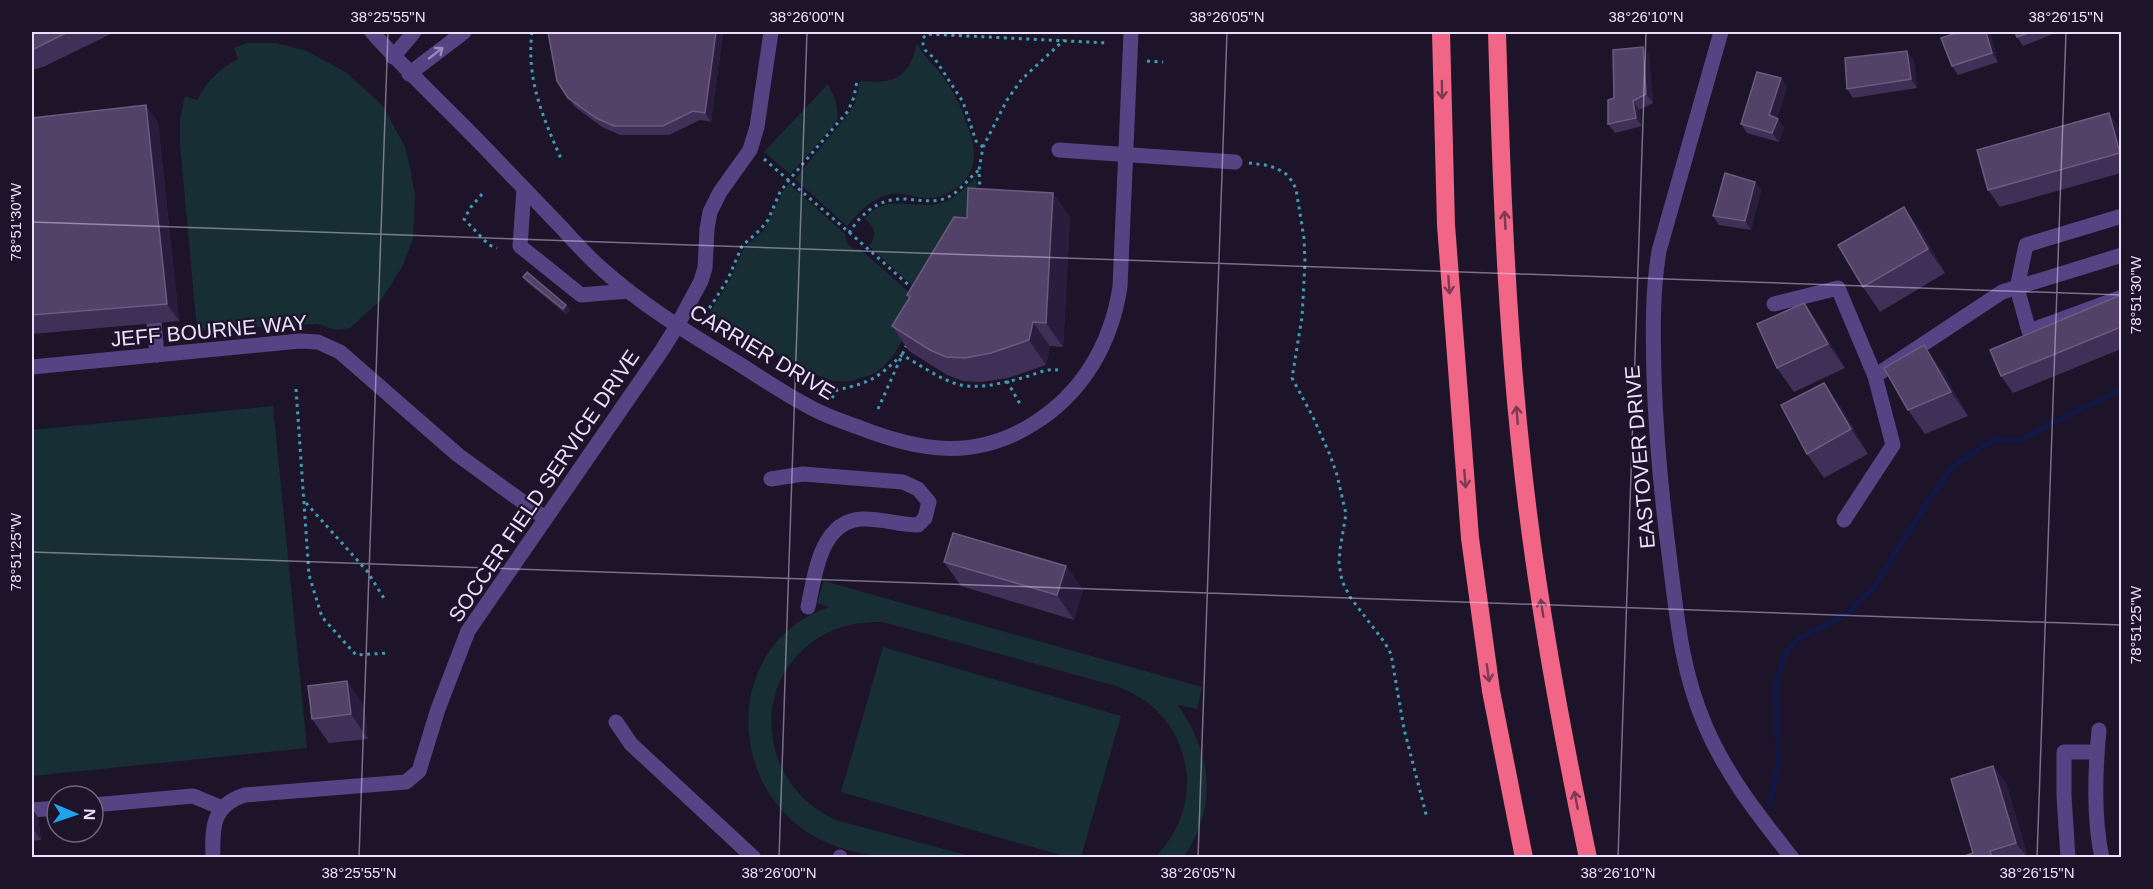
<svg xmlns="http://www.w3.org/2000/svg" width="2153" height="889" viewBox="0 0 2153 889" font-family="Arial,sans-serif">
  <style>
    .green { fill: #172e34 }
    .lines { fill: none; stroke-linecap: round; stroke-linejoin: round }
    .stream { stroke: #111746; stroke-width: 5 }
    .path { stroke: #3d9eb3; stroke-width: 3; stroke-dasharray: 3 4.5; stroke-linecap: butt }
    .minor { stroke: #564384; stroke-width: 15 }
    .highway { stroke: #f16687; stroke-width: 18 }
    .wall { fill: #402f56 }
    .shaded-wall { fill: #2a1c3d }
    .building { fill: #524267; stroke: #6a5b7f; stroke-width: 1.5 }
    .oneway { stroke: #998aba }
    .oneway2 { stroke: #7c3954 }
    .ticks { fill: none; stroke: #eae0fc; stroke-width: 1.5; stroke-opacity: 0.45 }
    .labels { text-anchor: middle; stroke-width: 4.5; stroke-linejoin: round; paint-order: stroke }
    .street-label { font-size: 21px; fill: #eae0fc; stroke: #1d142a }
    .neatline { fill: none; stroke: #eae0fc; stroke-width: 2 }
    .ticks-label { font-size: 15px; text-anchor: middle; fill: #eae0fc }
  </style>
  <rect width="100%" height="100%" fill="#1d142a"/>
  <g class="green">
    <path d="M 247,43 L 276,43 L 307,51 L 347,73 L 383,106 L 405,147 L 411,172 L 415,196 L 413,239 L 402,267 L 381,300 L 350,328 L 336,330 L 317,324 L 197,330 L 180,144 L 180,119 L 185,96 L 197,100 C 207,81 219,69 238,59 L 234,48 Z"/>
    <path d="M 917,43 C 923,56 934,64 942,76 C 951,88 959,102 964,116 C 968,127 975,144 974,156 C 974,177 953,196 932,198 C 919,199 904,192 891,194 C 873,197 858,213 847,226 L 795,179 L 849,113 L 855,103 L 860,81 C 894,84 909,79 917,43 Z"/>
    <path d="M 828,84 L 836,102 L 838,118 L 832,128 L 790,174 L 764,152 Z"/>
    <path d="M 977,178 L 975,215 L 918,291 L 869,246 C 877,236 876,227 865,219 C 883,192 917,210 942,203 C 958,198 964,186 977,178 Z"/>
    <path d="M 789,184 L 845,234 C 846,244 850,250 860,249 L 913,296 L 919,314 L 892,357 L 882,368 L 871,375 L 848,382 L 832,381 L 804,370 L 709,314 L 730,280 L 744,248 L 764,230 L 782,193 Z"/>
    <path d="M 273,406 L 307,748 L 32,776 L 32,430 Z"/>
    <path d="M 824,581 L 1202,687 L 1197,709 L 1178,705 C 1212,754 1218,806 1184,857 L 1155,857 C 1198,815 1198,747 1152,706 C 1141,697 1129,691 1116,686 L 883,622 C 863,622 844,624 825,634 C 747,676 757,785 836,820 L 973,857 C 920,857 860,864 812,835 C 723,782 726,642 829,607 L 817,603 Z"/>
    <path d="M 883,647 L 1121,716 L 1081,857 L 1067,857 L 841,792 Z"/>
  </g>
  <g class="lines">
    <path class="stream" d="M 1769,807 L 1778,765 L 1776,684 L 1784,656 L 1796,640 L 1847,614 L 1873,589 L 1930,498 L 1953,466 L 1994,439 L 2021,440 L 2073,412 L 2122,390"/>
    <g class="path">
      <path d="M 532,32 C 526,80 543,117 562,161"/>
      <path d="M 1147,61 L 1163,62"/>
      <path d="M 983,147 L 976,141 L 963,102 L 935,59 L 925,50 L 923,44 L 923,38 L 927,34 L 1108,43"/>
      <path d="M 764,159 L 858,240 L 913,289"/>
      <path d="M 1249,163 L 1265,165 L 1276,168 L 1286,174 L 1292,181 L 1296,189 L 1304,238 L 1305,263 L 1302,317 L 1292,378 L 1313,417 L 1330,455 L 1337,475 L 1346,514 L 1340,549 L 1339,563 L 1342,581 L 1350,597 L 1385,643 L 1391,654 L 1404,729 L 1427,818"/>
      <path d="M 980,192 L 979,170 L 983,147 L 1007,100 L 1022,79 L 1064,40"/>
      <path d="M 482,194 L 471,207 L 464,219 L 489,245 L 497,248"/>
      <path d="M 849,233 C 863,211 880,198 906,199 C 917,200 928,202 939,200 C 957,197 965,181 979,170"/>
      <path d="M 704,322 L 707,312 L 728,279 L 742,246 L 760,230 L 768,220 L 780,192 L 789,180 L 848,111 L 854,97 L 857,81"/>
      <path d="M 1007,381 L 1020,404"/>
      <path d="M 296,389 L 309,575 L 322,617 L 356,655 L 388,653"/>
      <path d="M 832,398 L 837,390 C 872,382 876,379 902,355 C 919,364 942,381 961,385 C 980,389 1003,383 1022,378 C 1034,375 1045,368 1058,370"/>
      <path d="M 878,409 L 907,344"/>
      <path d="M 306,503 L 367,571 L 385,600"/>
    </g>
    <g class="minor">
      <path d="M 372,32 C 409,74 450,111 489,152 C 513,177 537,202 561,227 C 574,241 587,256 602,269 C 643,306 690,334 736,362 C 760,377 783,393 808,406 C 823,415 841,421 858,427 C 919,451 974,461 1033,424 C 1083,393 1111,344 1120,287 L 1131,32"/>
      <path d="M 1721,32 L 1659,251 C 1652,293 1653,334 1654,377 C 1656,439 1662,501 1670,562 C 1677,619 1682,672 1705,725 C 1726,775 1759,816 1792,858"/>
      <path d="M 393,57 L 414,32"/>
      <path d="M 409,74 L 464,32"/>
      <path d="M 1059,150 L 1235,162"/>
      <path d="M 524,189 L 520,246 L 581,295 L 629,291"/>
      <path d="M 2122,216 L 2026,245 L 2017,288 L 2029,331 L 2122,297"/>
      <path d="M 1774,304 L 1838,288 L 1875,376"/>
      <path d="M 154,323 L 157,355"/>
      <path d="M 32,367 L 300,341 L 318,342 L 340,352 L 458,455 L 545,518"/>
      <path d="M 771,479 L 803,474 L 903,482 L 918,489 L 929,502 L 925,518 L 918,525 C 899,525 880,518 862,519 C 820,521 815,575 808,607"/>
      <path d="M 1844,520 L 1893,445 L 1875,376 L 2002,292 L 2122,255"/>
      <path d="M 616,722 L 631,744 L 754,858"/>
      <path d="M 2099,730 C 2095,771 2093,817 2102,858"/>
      <path d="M 93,805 L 193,796 L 222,808"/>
      <path d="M 32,810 L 57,808"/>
      <path d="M 213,858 C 212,828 212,805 245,795 L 406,782 L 419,771 L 438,709 L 468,631 L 662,350 L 677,326 L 701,281 L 705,268 L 707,229 L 710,212 L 720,192 L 750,150 L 757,127 L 771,32"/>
      <path d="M 840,858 L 840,857"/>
      <path d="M 2068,858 L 2064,796 L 2064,752 L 2097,752"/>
    </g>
    <g class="highway">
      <path d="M 1441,32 L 1446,225 L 1470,538 L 1491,691 L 1524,858"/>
      <path d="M 1497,32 C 1501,172 1506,312 1521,452 C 1535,588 1560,723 1588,858"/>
    </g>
  </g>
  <g class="wall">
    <path d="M 32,32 L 115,32 L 43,67 L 32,70 Z"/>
    <path d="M 723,32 L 711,122 L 700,120 L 669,135 L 620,135 L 602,127 L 575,107 L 557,81 Z"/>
    <path d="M 1960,32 L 1990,32 L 1998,62 L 1958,75 L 1952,66 Z"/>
    <path d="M 2015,32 L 2058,32 L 2023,46 L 2017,37 Z"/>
    <path d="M 1643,47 L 1649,56 L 1653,103 L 1639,110 L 1642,126 L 1615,133 L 1608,124 L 1614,98 Z"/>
    <path d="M 1914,60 L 1917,88 L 1853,98 L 1847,89 Z"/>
    <path d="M 1787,87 L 1777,119 L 1784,128 L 1779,142 L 1747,133 L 1741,124 Z"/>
    <path d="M 32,118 L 158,122 L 179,321 L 32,334 Z"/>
    <path d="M 2121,130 L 2121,173 L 2000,207 L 1988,190 Z"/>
    <path d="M 1755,182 L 1761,190 L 1751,230 L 1719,225 L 1713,216 Z"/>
    <path d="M 1070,217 L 1063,347 L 1050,346 L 1046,365 L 1008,378 L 982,382 L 963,381 L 947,375 L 909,351 L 892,326 L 909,298 L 907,295 Z"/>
    <path d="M 1921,231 L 1945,273 L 1880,312 L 1863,287 Z"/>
    <path d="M 523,277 L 566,305 L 570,310 L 566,314 L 527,282 Z"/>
    <path d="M 2121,295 L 2121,349 L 2013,393 L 2001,376 Z"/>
    <path d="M 1804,303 L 1821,328 L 1845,368 L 1794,392 L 1777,368 Z"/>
    <path d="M 1941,369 L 1968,416 L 1925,434 L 1908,410 Z"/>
    <path d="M 1841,407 L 1868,454 L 1824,478 L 1807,454 Z"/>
    <path d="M 944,562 L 1066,566 L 1083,590 L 1074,620 L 961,586 Z"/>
    <path d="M 364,706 L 368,739 L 329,743 L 312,719 Z"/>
    <path d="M 1993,766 L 2006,783 L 2028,858 L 1959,858 L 1973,853 Z"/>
    <path d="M 32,808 L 38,818 L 41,840 L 32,841 Z"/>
  </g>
  <g class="shaded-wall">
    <path d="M 716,32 L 723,32 L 711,122 L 705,113 Z"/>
    <path d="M 1986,32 L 1990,32 L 1998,62 L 1992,53 Z"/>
    <path d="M 1643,47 L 1649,56 L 1653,103 L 1646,94 Z"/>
    <path d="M 1907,51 L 1914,60 L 1917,88 L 1911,79 Z"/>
    <path d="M 1781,78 L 1787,87 L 1776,124 L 1769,115 Z"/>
    <path d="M 1633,101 L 1639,110 L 1642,126 L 1636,118 Z"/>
    <path d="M 146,105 L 158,122 L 179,321 L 167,304 Z"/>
    <path d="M 2109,113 L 2121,130 L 2121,155 L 2120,153 Z"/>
    <path d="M 1778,119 L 1784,128 L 1779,142 L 1772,133 Z"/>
    <path d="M 1755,182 L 1761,190 L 1751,230 L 1745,221 Z"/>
    <path d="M 1053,193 L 1070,217 L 1063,347 L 1046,323 Z"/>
    <path d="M 1904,207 L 1921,231 L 1945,273 L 1928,249 Z"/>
    <path d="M 1804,303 L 1821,328 L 1845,368 L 1828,344 Z"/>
    <path d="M 566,305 L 570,310 L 566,314 L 563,309 Z"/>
    <path d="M 1033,322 L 1050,346 L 1046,365 L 1029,340 Z"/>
    <path d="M 1924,345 L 1941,369 L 1968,416 L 1951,392 Z"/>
    <path d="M 1824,383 L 1841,407 L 1868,454 L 1851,429 Z"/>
    <path d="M 1066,566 L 1083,590 L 1074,620 L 1057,595 Z"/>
    <path d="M 347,681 L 364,706 L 368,739 L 351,714 Z"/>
    <path d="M 1993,766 L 2006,783 L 2028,858 L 2016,843 Z"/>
    <path d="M 32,808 L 38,818 L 41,840 L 32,827 Z"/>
  </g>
  <g class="building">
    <path d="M 32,32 L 68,32 L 32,50 Z"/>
    <path d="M 548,32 L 716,32 L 705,113 L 693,111 L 663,126 L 614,126 L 596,118 L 568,98 L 557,81 Z"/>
    <path d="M 1960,32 L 1986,32 L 1992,53 L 1952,66 L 1941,38 Z"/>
    <path d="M 2015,32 L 2031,32 L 2017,37 Z"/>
    <path d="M 1643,47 L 1646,94 L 1633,101 L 1636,118 L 1608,124 L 1608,100 L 1614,98 L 1613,50 Z"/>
    <path d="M 1907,51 L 1911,79 L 1847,89 L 1845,58 Z"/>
    <path d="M 1757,72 L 1781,78 L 1769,115 L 1778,119 L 1772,133 L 1741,124 Z"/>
    <path d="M 146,105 L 167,304 L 32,315 L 32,118 Z"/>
    <path d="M 2109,113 L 2120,153 L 1988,190 L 1977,150 Z"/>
    <path d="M 1725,173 L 1755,182 L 1745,221 L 1713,216 Z"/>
    <path d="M 968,188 L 1053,193 L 1046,323 L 1033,322 L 1029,340 L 991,353 L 965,358 L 946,357 L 930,350 L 892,326 L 910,297 L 907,295 L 954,217 L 967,218 Z"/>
    <path d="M 1904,207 L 1928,249 L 1863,287 L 1838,245 Z"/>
    <path d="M 527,272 L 566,305 L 563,309 L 523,277 Z"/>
    <path d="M 2121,295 L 2121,327 L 2001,376 L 1990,350 Z"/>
    <path d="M 1804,303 L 1828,344 L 1777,368 L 1757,324 Z"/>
    <path d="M 1924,345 L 1951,392 L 1908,410 L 1884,368 Z"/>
    <path d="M 1824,383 L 1851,429 L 1807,454 L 1781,405 Z"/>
    <path d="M 953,533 L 1066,566 L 1057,595 L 944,562 Z"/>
    <path d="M 347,681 L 351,714 L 312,719 L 308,686 Z"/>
    <path d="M 1993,766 L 2016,843 L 1990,851 L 1992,858 L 1959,858 L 1973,853 L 1951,779 Z"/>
  </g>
  <defs><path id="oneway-shaft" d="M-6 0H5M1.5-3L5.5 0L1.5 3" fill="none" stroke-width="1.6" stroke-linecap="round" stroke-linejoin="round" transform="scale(1.5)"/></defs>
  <use class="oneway" href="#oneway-shaft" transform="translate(436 53) rotate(-38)"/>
  <g class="oneway2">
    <use href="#oneway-shaft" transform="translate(1442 90) rotate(89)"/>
    <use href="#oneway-shaft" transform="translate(1505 220) rotate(-93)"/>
    <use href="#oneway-shaft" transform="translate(1449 285) rotate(86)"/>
    <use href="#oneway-shaft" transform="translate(1517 415) rotate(-95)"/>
    <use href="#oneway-shaft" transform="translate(1465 479) rotate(85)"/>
    <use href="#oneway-shaft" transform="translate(1542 608) rotate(-99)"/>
    <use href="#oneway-shaft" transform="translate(1488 673) rotate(82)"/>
    <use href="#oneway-shaft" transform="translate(1576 800) rotate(-101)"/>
  </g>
  <path class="ticks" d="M 32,222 L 2122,295M 32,552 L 2122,625M 359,858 L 388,32M 779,858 L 807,32M 1198,858 L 1227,32M 1618,858 L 1646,32M 2037,858 L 2066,32"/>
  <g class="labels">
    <g class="street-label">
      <text transform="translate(209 331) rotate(-5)" y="7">JEFF BOURNE WAY</text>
      <text transform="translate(762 352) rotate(31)" y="7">CARRIER DRIVE</text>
      <text transform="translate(1640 457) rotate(-95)" y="7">EASTOVER DRIVE</text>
      <text transform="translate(544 486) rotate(-56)" y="7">SOCCER FIELD SERVICE DRIVE</text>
    </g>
  </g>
  <rect width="2153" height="889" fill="none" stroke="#1d142a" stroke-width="66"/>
  <g transform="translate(75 814) rotate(92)"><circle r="28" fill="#1d142a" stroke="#6f667e" stroke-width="1.5"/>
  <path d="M0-4.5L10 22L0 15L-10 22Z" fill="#1ea4ea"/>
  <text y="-9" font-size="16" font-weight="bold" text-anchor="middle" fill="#eae0fc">N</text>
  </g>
  <rect x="33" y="33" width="2087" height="823" class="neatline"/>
  <g class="ticks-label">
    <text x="388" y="22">38°25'55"N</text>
    <text x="807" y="22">38°26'00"N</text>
    <text x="1227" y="22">38°26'05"N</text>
    <text x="1646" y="22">38°26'10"N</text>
    <text x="2066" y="22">38°26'15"N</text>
    <text transform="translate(16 222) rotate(-90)" y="5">78°51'30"W</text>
    <text transform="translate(2136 295) rotate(-90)" y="5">78°51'30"W</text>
    <text transform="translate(16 552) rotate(-90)" y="5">78°51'25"W</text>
    <text transform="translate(2136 625) rotate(-90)" y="5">78°51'25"W</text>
    <text x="359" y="878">38°25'55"N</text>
    <text x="779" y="878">38°26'00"N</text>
    <text x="1198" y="878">38°26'05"N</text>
    <text x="1618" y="878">38°26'10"N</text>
    <text x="2037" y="878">38°26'15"N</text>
  </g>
</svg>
